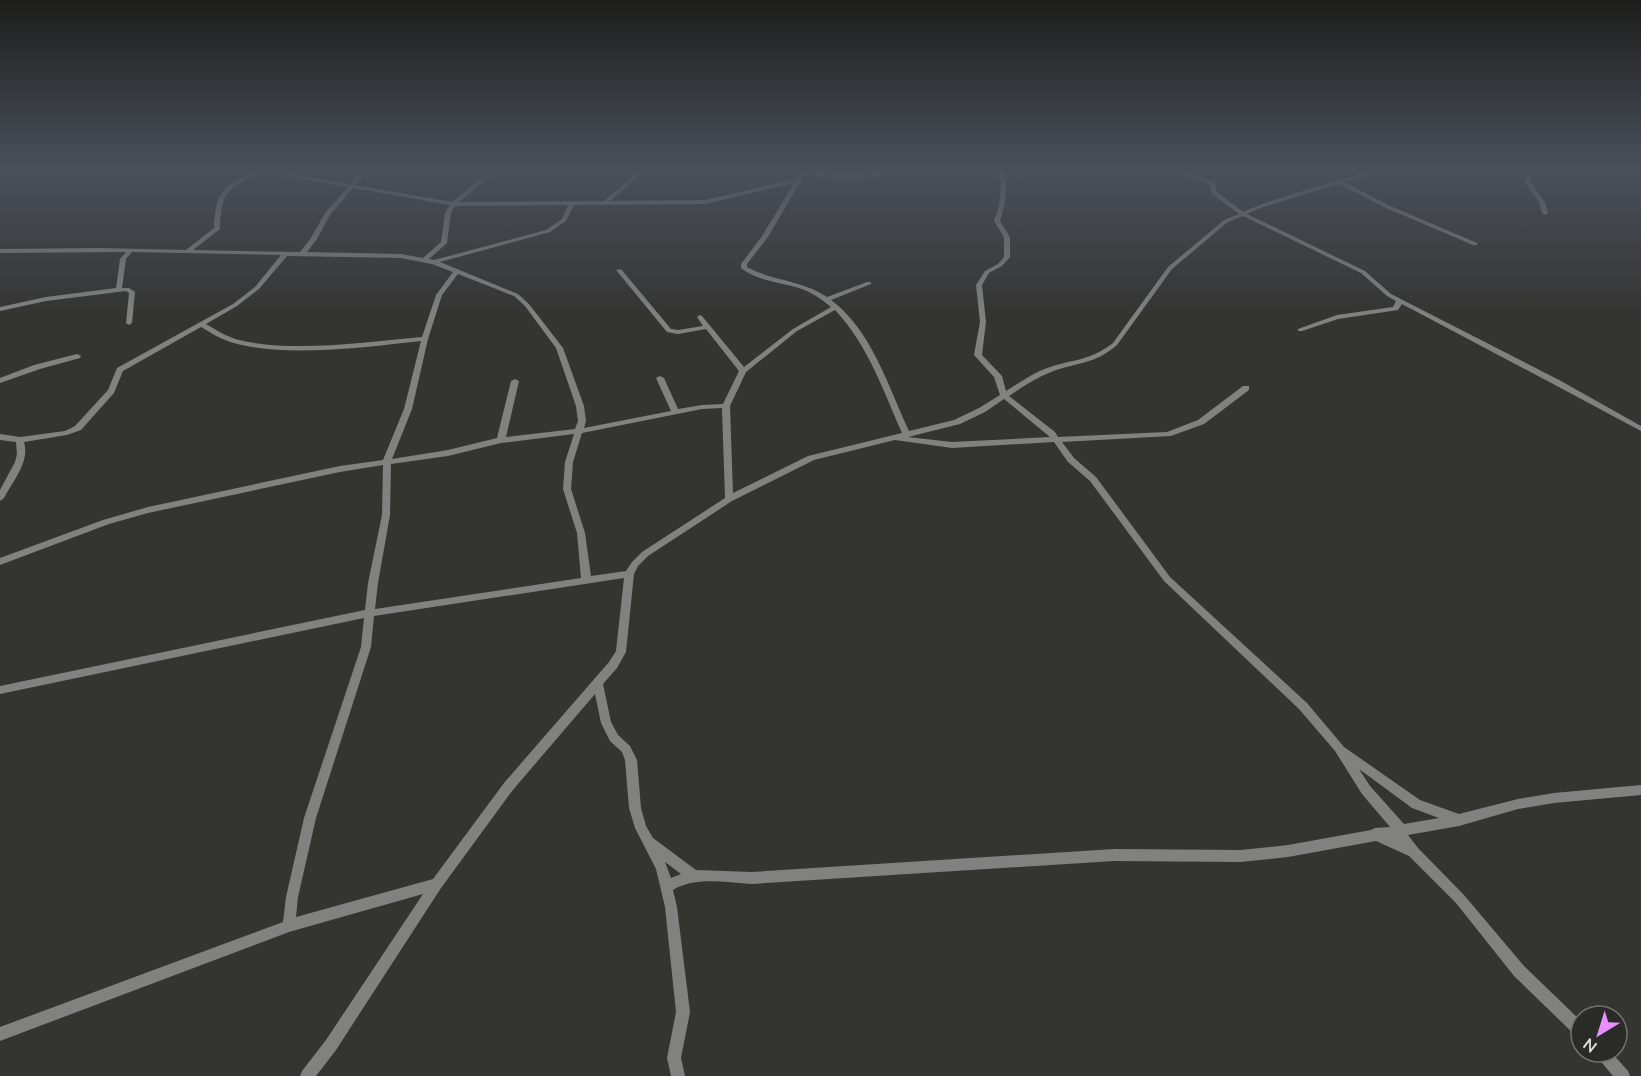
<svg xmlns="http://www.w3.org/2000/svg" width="1641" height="1076" viewBox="0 0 1641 1076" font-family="Mulish,sans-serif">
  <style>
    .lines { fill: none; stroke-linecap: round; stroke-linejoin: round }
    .minor { fill: #818280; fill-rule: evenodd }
  </style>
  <rect width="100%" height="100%" fill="#343431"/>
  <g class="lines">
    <g class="minor">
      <path d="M 246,168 L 257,168 L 350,184 L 364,168 L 370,168 L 355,185 L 452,202 L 494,168 L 500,168 L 459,202 L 604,201 L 632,177 L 638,168 L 644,168 L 636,179 L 610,201 L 705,200 L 796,179 L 802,168 L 808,168 L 806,172 L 849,175 L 898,171 L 899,172 L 896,174 L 849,179 L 804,175 L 768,237 L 747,264 L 747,267 C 772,281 803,280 827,297 L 867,282 L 871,282 L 871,284 L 831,300 C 871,329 889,388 909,431 L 954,420 L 979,408 L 1000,395 L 994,377 L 974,355 L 980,322 L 976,285 L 985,271 L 998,264 L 1004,257 L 1004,237 L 994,221 L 999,206 L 1001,181 L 996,168 L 1002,168 C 1009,188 1006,201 1000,221 L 1010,237 L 1010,257 L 1002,266 L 989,273 L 982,285 L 986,322 L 982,355 L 1002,376 L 1006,391 C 1019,383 1033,373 1047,368 C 1073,359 1090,361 1113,343 L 1168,267 L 1224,220 L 1239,214 L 1212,194 L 1210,184 L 1189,176 L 1179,168 L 1185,168 L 1193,174 L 1215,182 L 1217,192 L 1243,212 C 1268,201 1293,194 1319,186 C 1345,179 1373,168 1401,168 L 1344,182 L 1388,205 L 1477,243 L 1477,245 L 1473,245 L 1384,207 L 1339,184 L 1263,207 L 1247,214 L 1365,271 L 1391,294 L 1561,381 L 1641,426 L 1641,431 L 1555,385 L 1402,304 L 1398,310 L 1338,319 L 1302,331 L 1298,331 L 1298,329 L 1337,315 L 1393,307 L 1396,301 L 1387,296 L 1361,273 L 1243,216 L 1228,222 L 1172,269 L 1117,345 C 1094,365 1077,362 1051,372 C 1036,378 1022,387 1009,396 L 1055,432 L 1058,437 L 1167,432 L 1198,420 L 1243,386 L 1249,386 L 1249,390 L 1204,424 L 1171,436 L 1062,442 L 1074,458 L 1096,477 L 1170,577 L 1307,703 L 1344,747 L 1420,800 L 1459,814 L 1518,799 L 1554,793 L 1641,785 L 1641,795 L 1554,803 L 1518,809 L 1459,826 L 1408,835 L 1418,848 L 1464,895 L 1524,966 L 1581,1021 L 1581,1038 L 1576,1036 L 1514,976 L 1456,903 L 1409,856 L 1376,841 L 1288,857 L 1241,862 L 1114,861 L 752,884 C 726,883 696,876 673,890 L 677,907 L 690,1012 L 681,1058 L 685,1076 L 671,1076 L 667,1058 L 676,1012 L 665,907 L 656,869 L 635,828 L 629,808 L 625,760 L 622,752 L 610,741 L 601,723 L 595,694 L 512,791 L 441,888 L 336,1050 L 316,1076 L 300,1076 L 302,1071 L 326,1040 L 423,894 L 289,932 L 0,1041 L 0,1027 L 283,922 L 286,897 L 304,818 L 361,647 L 364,618 L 0,694 L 0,686 L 365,610 L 368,583 L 382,515 L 383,465 L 340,472 L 148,513 L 109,524 L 0,565 L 0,558 L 103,520 L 148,507 L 340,466 L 383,460 L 404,409 L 421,341 C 366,347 287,358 234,343 C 222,340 211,333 201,327 L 123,371 L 114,393 L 81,430 L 67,435 L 24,442 C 30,462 13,481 4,498 L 0,501 L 0,490 L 15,462 L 17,454 L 16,442 L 0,440 L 0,434 L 20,437 L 65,431 L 75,426 L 108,390 L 117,368 L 233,304 L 255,287 L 281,255 L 132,252 L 126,259 L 122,288 L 129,288 L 135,292 L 132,323 L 129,325 L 126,323 L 129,293 L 126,291 L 46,301 L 0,311 L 0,307 L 46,297 L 116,288 L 120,259 L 126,252 L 0,253 L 0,249 L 101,248 L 186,250 L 214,228 C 216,189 222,190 253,170 ZM 258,171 L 348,187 L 325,213 L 311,238 L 300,252 L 193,250 L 220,229 C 222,186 228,194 258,171 ZM 794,183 L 762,236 L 741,264 L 741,268 C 757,281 779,282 799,288 C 812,292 821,299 831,307 L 793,329 L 744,367 L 702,316 L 700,315 L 697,317 L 703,326 L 678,330 L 671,329 L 621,269 L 616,270 L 667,332 L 678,334 L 706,329 L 739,371 L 723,404 L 702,405 L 678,409 L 664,378 L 660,376 L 656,378 L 671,411 L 584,428 L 586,421 L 584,406 L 563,348 L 529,304 L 518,294 L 440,262 L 550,232 L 566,221 L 574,205 L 705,204 ZM 353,188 L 450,205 L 445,213 L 441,242 L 423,258 L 401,254 L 307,252 L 317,239 L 330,215 ZM 568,205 L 562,219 L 546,230 L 434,260 L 429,259 L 447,243 L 451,213 L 455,206 ZM 287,256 L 401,258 L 432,264 L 453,272 L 436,295 L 422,337 C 367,342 292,353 239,340 C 227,337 216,330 206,324 L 237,306 L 259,289 ZM 458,274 L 514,296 L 525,306 L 556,348 L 576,406 L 578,421 L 575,429 L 506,437 L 519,381 L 515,379 L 511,381 L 497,438 L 448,450 L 392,459 L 412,409 L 428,339 L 442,295 ZM 835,310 C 868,345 883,390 902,433 L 808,456 L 733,493 L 730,406 L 746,372 L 797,331 ZM 1004,399 L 1050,437 L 952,442 L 908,437 L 960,424 L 985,412 ZM 722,408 L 725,498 L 642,552 L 632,562 L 626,571 L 591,576 L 585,533 L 571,489 L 573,462 L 582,433 L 702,409 ZM 574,434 L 565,462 L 563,489 L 577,533 L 581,578 L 375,609 L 378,583 L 390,515 L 391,464 L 448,456 L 501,443 ZM 895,440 L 952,448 L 1054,442 L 1068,462 L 1090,481 L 1164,581 L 1299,709 L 1335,751 L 1362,794 L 1390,827 L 1375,828 L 1371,830 L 1288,845 L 1241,850 L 1114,849 L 752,872 L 696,870 L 653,838 L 646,826 L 641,808 L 637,760 L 630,746 L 618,735 L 611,722 L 603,684 L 617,668 L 626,652 L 634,574 L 638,566 L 648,556 L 732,501 L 814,460 ZM 624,578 L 616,651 L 609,662 L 504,783 L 433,879 L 296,917 L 298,897 L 316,818 L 371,647 L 374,616 ZM 1359,769 L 1412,808 L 1439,818 L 1404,824 L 1370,786 ZM 665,862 L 681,874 L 671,878 Z"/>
      <path d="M 1540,168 L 1547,168 L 1532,176 L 1530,182 L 1545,202 L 1548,213 L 1545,215 L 1542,213 L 1539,202 L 1524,182 L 1528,174 Z"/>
      <path d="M 77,354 L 81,356 L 80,358 L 40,369 L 0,383 L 0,378 L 34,365 Z"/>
      <path d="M 1595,1052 L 1611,1052 L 1628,1071 L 1630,1076 L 1613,1076 L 1597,1057 Z"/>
    </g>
  </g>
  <linearGradient id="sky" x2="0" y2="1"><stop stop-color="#1d1d1b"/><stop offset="0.53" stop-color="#4a505a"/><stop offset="1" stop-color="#4a505a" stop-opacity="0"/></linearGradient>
  <rect width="1641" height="318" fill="url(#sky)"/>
  <g transform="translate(1599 1034) rotate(218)"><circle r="28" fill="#2a2a27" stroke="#727270" stroke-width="1.5"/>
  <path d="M0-4.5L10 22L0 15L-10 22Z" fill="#e88eff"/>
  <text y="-9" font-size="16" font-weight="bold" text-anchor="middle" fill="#dfdfdd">N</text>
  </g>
</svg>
